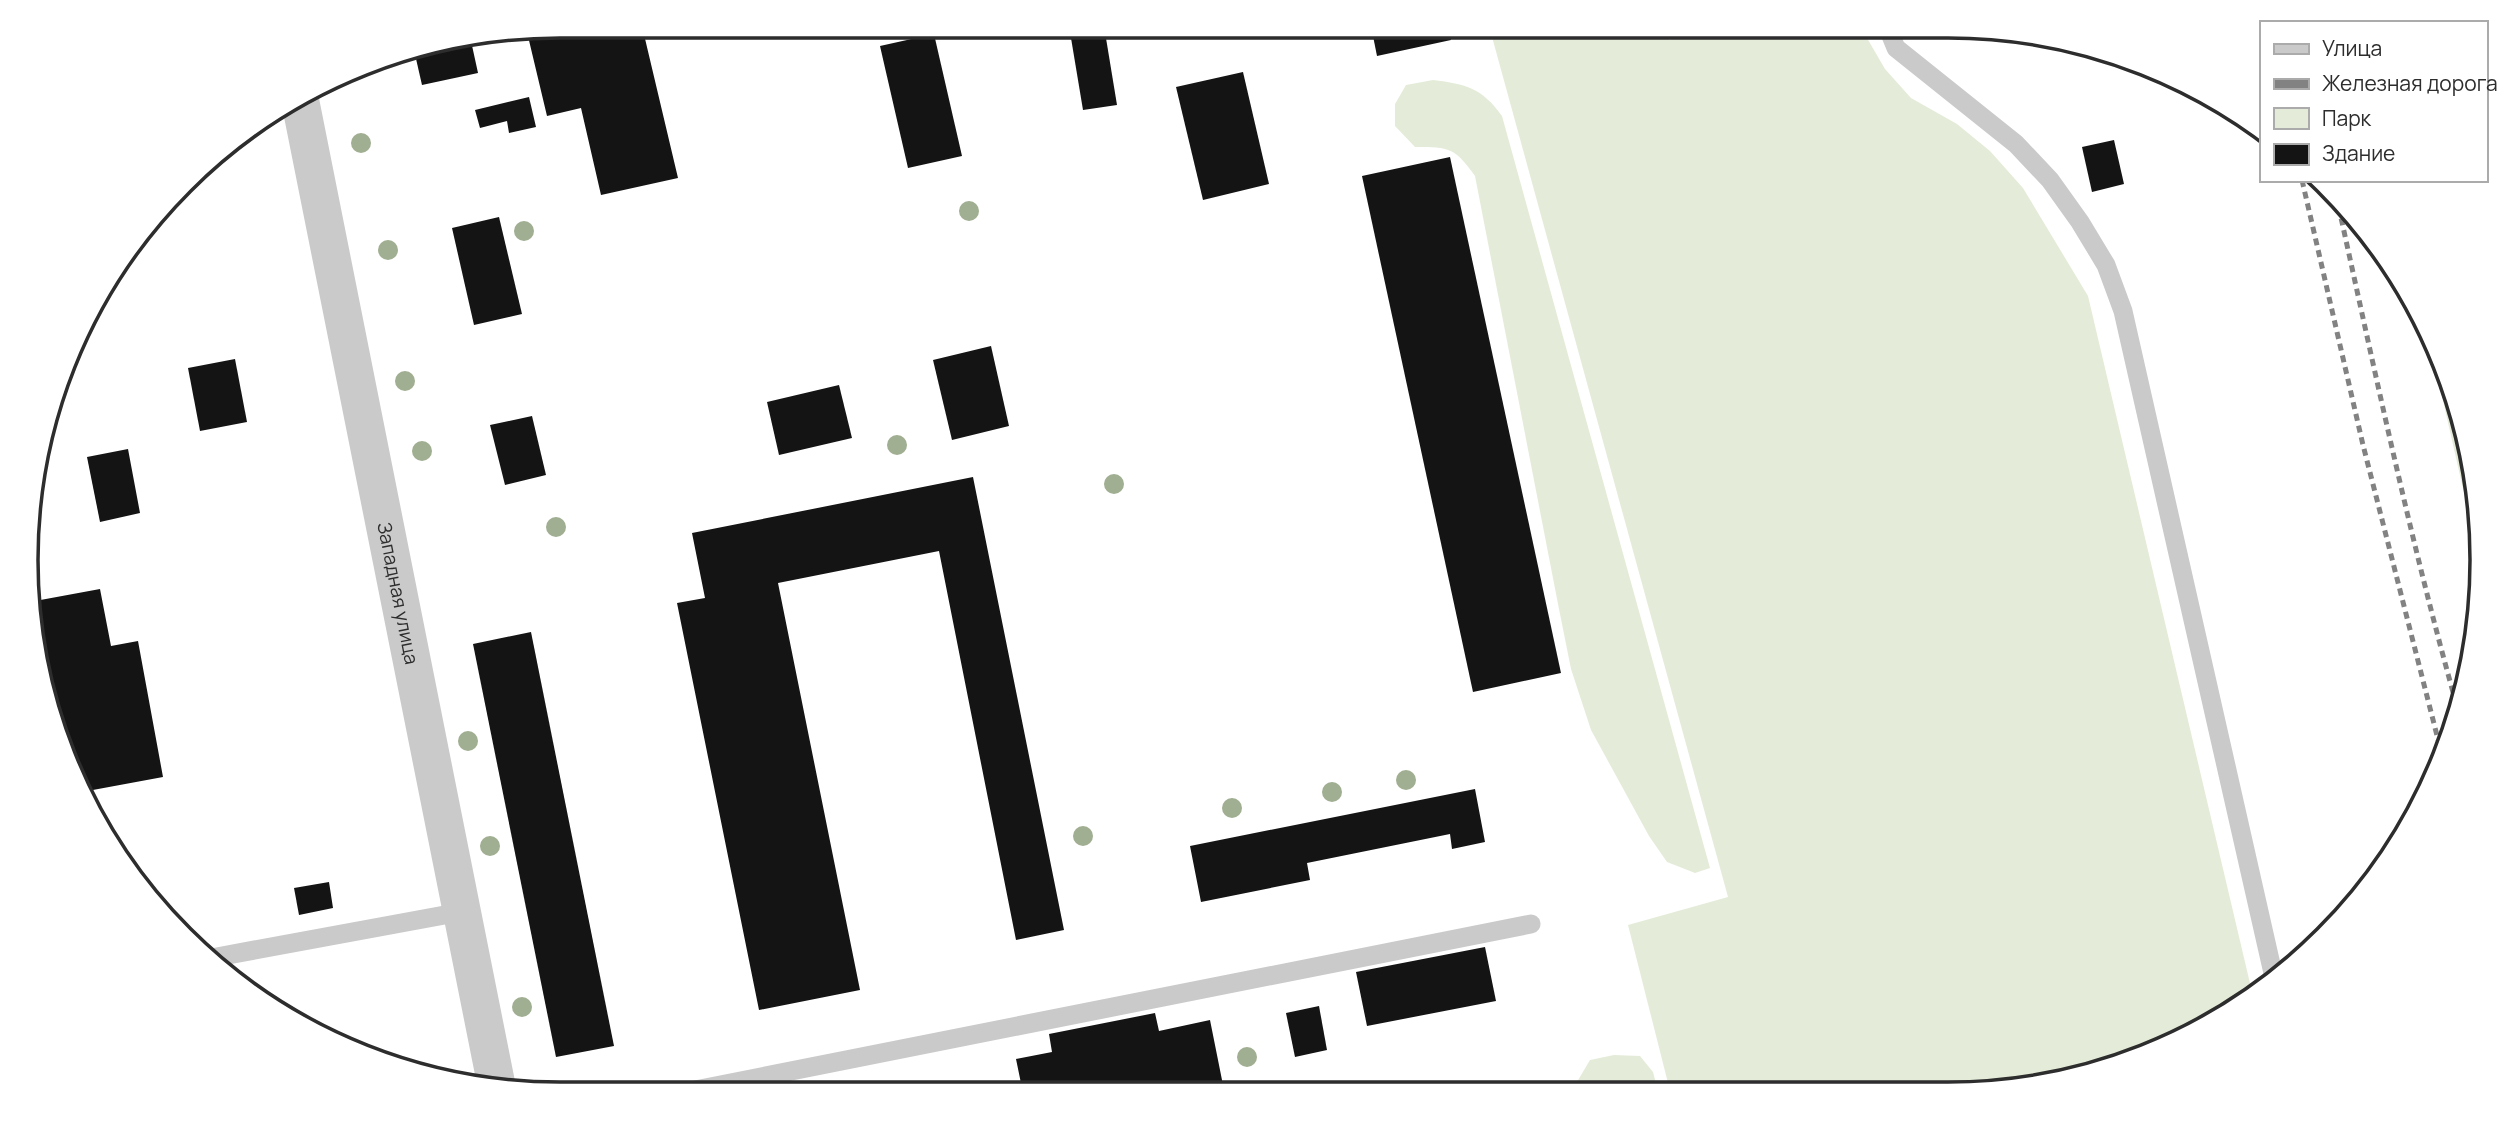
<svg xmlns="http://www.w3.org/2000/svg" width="2508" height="1121" viewBox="0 0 2508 1121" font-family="Manrope,sans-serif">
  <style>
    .green { fill: #e4ecd9 }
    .building { fill: #141414 }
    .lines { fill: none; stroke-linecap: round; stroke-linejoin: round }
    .lane { stroke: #cacaca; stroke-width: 19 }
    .street { stroke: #cacaca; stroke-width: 38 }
    .rail { stroke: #828282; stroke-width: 5; stroke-dasharray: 7 5; stroke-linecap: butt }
    .tree { fill: #a0ae91 }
    .labels { text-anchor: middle; stroke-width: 7; stroke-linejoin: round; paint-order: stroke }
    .street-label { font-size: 19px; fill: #2d2d2d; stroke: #fff }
    .rim { fill: none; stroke: #2d2d2d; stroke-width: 3.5 }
  </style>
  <rect width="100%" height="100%" fill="#fff"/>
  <g class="green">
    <path d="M 1489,26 L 1644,26 L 1670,40 L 1699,26 L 1860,26 L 1885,69 L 1911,98 L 1957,124 L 1990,151 L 2023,188 L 2088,296 L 2253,996 L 2152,1054 L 2018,1090 L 1670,1091 L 1628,925 L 1728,897 Z"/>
    <path d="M 1433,80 C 1466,84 1482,88 1502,116 L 1710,868 L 1695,873 L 1667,862 L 1649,836 L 1591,730 L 1571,669 L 1558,604 L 1475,176 C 1455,148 1450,147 1415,147 L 1395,126 L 1395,104 L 1406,85 Z"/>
    <path d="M 2427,330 L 2441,356 L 2471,456 L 2481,568 Z"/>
    <path d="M 1614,1055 L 1640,1056 L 1653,1072 L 1658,1091 L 1571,1092 L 1590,1060 Z"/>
  </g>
  <g class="building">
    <path d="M 560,26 L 642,26 L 678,178 L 601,195 L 581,108 L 547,116 L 527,32 Z"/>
    <path d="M 1069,26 L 1104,26 L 1117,105 L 1083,110 Z"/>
    <path d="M 1371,26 L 1448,26 L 1451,40 L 1377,56 Z"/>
    <path d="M 934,34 L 962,156 L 908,168 L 880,46 Z"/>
    <path d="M 471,41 L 478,73 L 422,85 L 414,50 Z"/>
    <path d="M 1243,72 L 1269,184 L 1203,200 L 1176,87 Z"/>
    <path d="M 529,97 L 536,127 L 509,133 L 507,121 L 480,128 L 475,110 Z"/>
    <path d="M 2114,140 L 2124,184 L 2092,192 L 2082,147 Z"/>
    <path d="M 1450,157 L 1561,673 L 1473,692 L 1362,176 Z"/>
    <path d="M 499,217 L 522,314 L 474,325 L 452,228 Z"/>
    <path d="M 991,346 L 1009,426 L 952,440 L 933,360 Z"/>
    <path d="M 235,359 L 247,422 L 200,431 L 188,368 Z"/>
    <path d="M 839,385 L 852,438 L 779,455 L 767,402 Z"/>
    <path d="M 532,416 L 546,475 L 505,485 L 490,425 Z"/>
    <path d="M 128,449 L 140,513 L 100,522 L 87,457 Z"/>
    <path d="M 973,477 L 1064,930 L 1016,940 L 939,551 L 778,583 L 860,990 L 759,1010 L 677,603 L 705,598 L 692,533 Z"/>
    <path d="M 100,589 L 111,646 L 138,641 L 163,777 L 82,792 L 54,732 L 38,660 L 46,659 L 35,601 Z"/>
    <path d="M 531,632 L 614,1046 L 556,1057 L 473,644 Z"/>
    <path d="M 1475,789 L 1485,842 L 1452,849 L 1450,834 L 1307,863 L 1310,880 L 1201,902 L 1190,846 Z"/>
    <path d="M 329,882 L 333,908 L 299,915 L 294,888 Z"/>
    <path d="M 1485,947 L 1496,1001 L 1367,1026 L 1356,972 Z"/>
    <path d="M 1319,1006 L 1327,1050 L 1295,1057 L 1286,1013 Z"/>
    <path d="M 1155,1013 L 1159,1031 L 1210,1020 L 1224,1090 L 1210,1093 L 1023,1093 L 1016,1059 L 1052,1052 L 1049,1034 Z"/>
    <path d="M 555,1082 L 558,1094 L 532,1092 L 531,1087 Z"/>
  </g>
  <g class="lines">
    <g class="lane">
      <path d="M 1887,26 L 1896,48 L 2016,144 L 2050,180 L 2080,222 L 2106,265 L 2123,311 L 2275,982"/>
      <path d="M 206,959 L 461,912"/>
      <path d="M 675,1094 L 1531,924"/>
    </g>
    <path class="street" id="s1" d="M 299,95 L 497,1088"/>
    <g class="rail">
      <path d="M 2302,180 L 2363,445 L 2443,759"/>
      <path d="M 2336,195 C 2374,367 2410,540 2458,710"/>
    </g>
  </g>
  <g class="tree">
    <circle cx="361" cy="143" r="10"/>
    <circle cx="969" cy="211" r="10"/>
    <circle cx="524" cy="231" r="10"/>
    <circle cx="388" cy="250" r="10"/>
    <circle cx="405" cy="381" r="10"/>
    <circle cx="897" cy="445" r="10"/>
    <circle cx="422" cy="451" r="10"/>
    <circle cx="1114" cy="484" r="10"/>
    <circle cx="556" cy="527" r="10"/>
    <circle cx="468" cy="741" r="10"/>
    <circle cx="1406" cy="780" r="10"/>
    <circle cx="1332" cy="792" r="10"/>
    <circle cx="1232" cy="808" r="10"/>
    <circle cx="1083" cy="836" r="10"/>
    <circle cx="490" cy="846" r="10"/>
    <circle cx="522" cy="1007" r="10"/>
    <circle cx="1247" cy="1057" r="10"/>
  </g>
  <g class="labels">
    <g class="street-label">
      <text dy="7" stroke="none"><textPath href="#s1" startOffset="508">Западная улица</textPath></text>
    </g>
  </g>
  <path d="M0 0H2508V1121H0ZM560 38H1948A522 522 0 0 1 2470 560V560A522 522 0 0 1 1948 1082H560A522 522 0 0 1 38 560V560A522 522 0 0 1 560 38Z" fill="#fff" fill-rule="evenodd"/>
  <path class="rim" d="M560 38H1948A522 522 0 0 1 2470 560V560A522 522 0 0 1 1948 1082H560A522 522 0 0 1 38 560V560A522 522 0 0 1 560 38Z"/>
  <rect x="2260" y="21" width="228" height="161" fill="#ffffff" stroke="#ababab" stroke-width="2"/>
  <rect x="2274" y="44" width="35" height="10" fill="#cacaca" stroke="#ababab" stroke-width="2"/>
  <text x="2322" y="56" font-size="21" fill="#2d2d2d">Улица</text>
  <rect x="2274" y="79" width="35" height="10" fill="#828282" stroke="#ababab" stroke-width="2"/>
  <text x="2322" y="91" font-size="21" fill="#2d2d2d">Железная дорога</text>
  <rect x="2274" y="108" width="35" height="21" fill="#e4ecd9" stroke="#ababab" stroke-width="2"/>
  <text x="2322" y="126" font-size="21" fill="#2d2d2d">Парк</text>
  <rect x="2274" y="144" width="35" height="21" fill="#141414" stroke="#ababab" stroke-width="2"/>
  <text x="2322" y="161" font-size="21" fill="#2d2d2d">Здание</text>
</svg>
